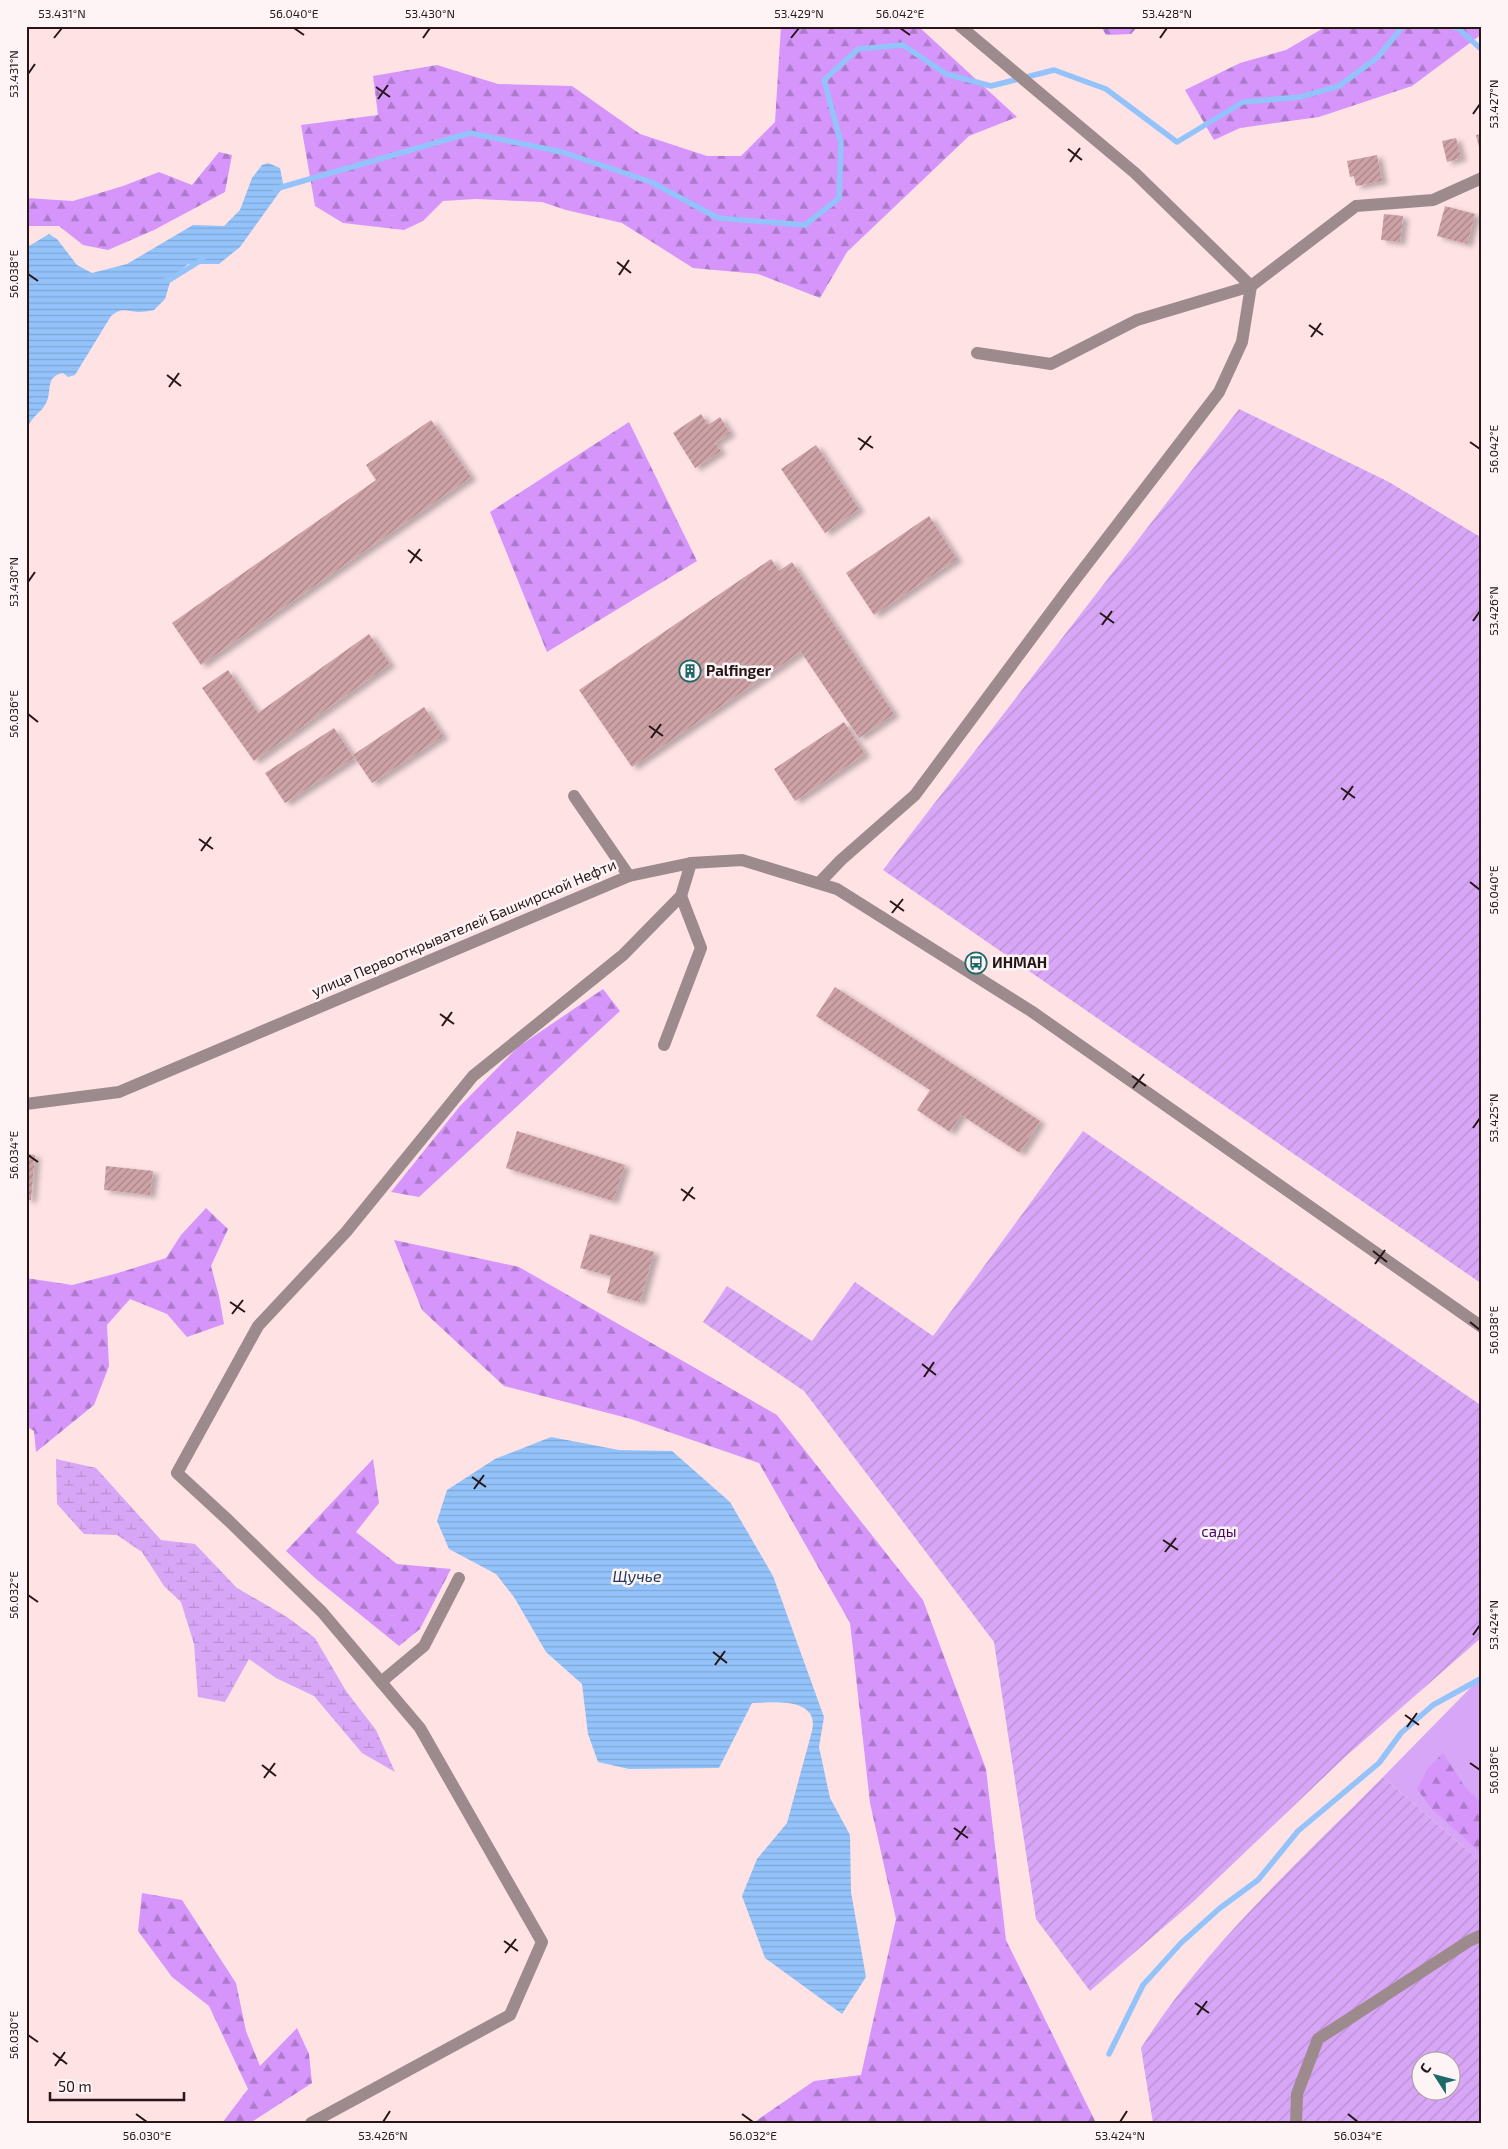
<svg xmlns="http://www.w3.org/2000/svg" width="1508" height="2149" viewBox="0 0 1508 2149" font-family="'Exo 2',sans-serif">
  <style>
    .green { fill: #d8a6f6 }
    .forest { fill: url(#forest-firs) }
    .wetland { fill: url(#wetland-marsh) }
    .garden { fill: url(#garden-furrows); fill-rule: evenodd }
    .water { fill: url(#water-rules) }
    .lines { fill: none; stroke-linecap: round; stroke-linejoin: round }
    .stream { stroke: #93c3fa; stroke-width: 5.5 }
    .building { fill: url(#building-hatch); filter: url(#shadow) }
    .minor { stroke: #9d8a8c; stroke-width: 12 }
    .ticks { fill: none; stroke: #261618; stroke-width: 2 }
    .labels { text-anchor: middle; stroke-width: 5; stroke-linejoin: round; paint-order: stroke }
    .poi-label { font-size: 15px; font-weight: bold; fill: #261618; stroke: #fef4f5; text-anchor: start }
    .street-label { font-size: 15px; fill: #261618; stroke: #fef4f5 }
    .park-label { font-size: 15px; fill: #480564; stroke: #fef4f5 }
    .water-label { font-size: 16px; font-style: italic; fill: #193a5e; stroke: #fef4f5 }
    .neatline { fill: none; stroke: #261618; stroke-width: 2 }
    .ticks-label { font-size: 12px; text-anchor: middle; fill: #261618 }
  </style>
  <defs>
    <pattern id="forest-firs" width="22" height="20" patternUnits="userSpaceOnUse" patternTransform="scale(1.25)"><rect width="22" height="20" fill="#d595fb"/><path d="M5 1l3.5 6h-7zM16 11l3.5 6h-7z" fill="#ad79ca"/></pattern>
    <pattern id="wetland-marsh" width="20" height="14" patternUnits="userSpaceOnUse" patternTransform="scale(1.25)"><rect width="20" height="14" fill="#d8a6f6"/><path d="M1 5h8M5 5V1M11 12h8M15 12V8" fill="none" stroke="#b98ed2"/></pattern>
    <pattern id="garden-furrows" width="10" height="10" patternUnits="userSpaceOnUse" patternTransform="scale(1.25)"><rect width="10" height="10" fill="#d8a6f6"/><path d="M-1 1l2-2M0 10L10 0M9 11l2-2" fill="none" stroke="#b98ed2"/></pattern>
    <pattern id="water-rules" width="6" height="5" patternUnits="userSpaceOnUse" patternTransform="scale(1.25)"><rect width="6" height="5" fill="#93c3fa"/><path d="M0 2.5h6" fill="none" stroke="#7fa7d6"/></pattern>
    <pattern id="building-hatch" width="6" height="6" patternUnits="userSpaceOnUse" patternTransform="scale(1.25)"><rect width="6" height="6" fill="#cea3a7"/><path d="M-1 1l2-2M0 6l6-6M5 7l2-2" fill="none" stroke="#a78487"/></pattern>
    <filter id="shadow"><feDropShadow dx="5.5" dy="3" stdDeviation="2.5" flood-color="#0004"/></filter>
  </defs>
  <rect width="100%" height="100%" fill="#fee2e4"/>
  <path class="green" d="M 1482,1676 L 1482,1863 L 1383,1777 Z"/>
  <g class="forest">
    <path d="M 781,26 L 918,26 L 1017,117 L 969,136 L 847,252 L 820,298 L 758,274 L 693,268 L 622,223 L 566,210 L 542,202 L 476,199 L 443,201 L 423,221 L 404,230 L 343,223 L 315,206 L 301,125 L 378,115 L 373,76 L 437,65 L 498,84 L 572,86 L 640,134 L 707,156 L 741,156 L 775,122 Z"/>
    <path d="M 1101,26 L 1138,26 L 1131,34 L 1106,35 Z"/>
    <path d="M 1327,26 L 1482,26 L 1482,34 L 1412,86 L 1319,117 L 1240,128 L 1214,140 L 1185,90 L 1240,63 L 1286,50 Z"/>
    <path d="M 219,152 L 232,155 L 225,192 L 154,230 L 108,250 L 83,245 L 59,226 L 26,226 L 26,198 L 73,201 L 123,186 L 159,172 L 192,185 Z"/>
    <path d="M 629,422 L 697,561 L 547,652 L 490,512 Z"/>
    <path d="M 603,989 L 620,1011 L 419,1197 L 391,1192 L 460,1106 L 518,1047 Z"/>
    <path d="M 206,1208 L 228,1229 L 211,1266 L 219,1296 L 224,1324 L 187,1337 L 167,1314 L 130,1299 L 107,1325 L 109,1366 L 94,1405 L 36,1452 L 34,1431 L 26,1426 L 26,1278 L 72,1285 L 118,1273 L 166,1258 L 181,1235 Z"/>
    <path d="M 394,1240 L 519,1267 L 777,1415 L 923,1600 L 986,1769 L 1006,1940 L 1096,2123 L 753,2123 L 814,2081 L 861,2075 L 896,1919 L 870,1803 L 850,1623 L 759,1463 L 631,1419 L 504,1386 L 422,1310 Z"/>
    <path d="M 373,1459 L 379,1503 L 356,1532 L 397,1564 L 451,1569 L 420,1629 L 399,1646 L 315,1578 L 286,1551 Z"/>
    <path d="M 1443,1753 L 1465,1787 L 1482,1804 L 1482,1854 L 1432,1809 L 1417,1789 L 1428,1768 Z"/>
    <path d="M 142,1893 L 182,1900 L 236,1983 L 246,2031 L 260,2066 L 297,2028 L 309,2054 L 312,2083 L 250,2123 L 222,2123 L 248,2089 L 209,2006 L 172,1977 L 138,1931 Z"/>
  </g>
  <path class="wetland" d="M 56,1459 L 96,1468 L 161,1540 L 195,1544 L 237,1588 L 287,1617 L 315,1638 L 346,1691 L 376,1730 L 395,1772 L 362,1753 L 314,1696 L 276,1678 L 249,1659 L 225,1702 L 198,1697 L 194,1644 L 181,1602 L 164,1586 L 142,1552 L 117,1535 L 84,1534 L 57,1504 Z"/>
  <g class="garden">
    <path d="M 1239,409 L 1389,482 L 1482,538 L 1482,1284 L 883,870 Z"/>
    <path d="M 1083,1131 L 1482,1406 L 1482,1637 L 1345,1757 L 1194,1901 L 1090,1991 L 1036,1919 L 994,1642 L 804,1391 L 703,1322 L 727,1286 L 812,1341 L 855,1282 L 933,1336 Z"/>
    <path d="M 1383,1777 L 1482,1863 L 1482,2123 L 1153,2123 L 1141,2048 C 1206,1945 1298,1863 1383,1777 ZM 1420,2062 L 1450,2062 L 1450,2092 L 1420,2092 Z"/>
  </g>
  <g class="water">
    <path d="M 268,163 L 280,168 L 283,183 L 281,190 L 240,247 L 219,264 L 188,264 L 171,279 L 165,299 L 154,310 C 149,311 143,312 138,312 C 126,311 122,307 111,316 L 75,375 L 68,377 L 63,373 C 45,377 52,389 47,401 C 41,415 30,415 26,433 L 26,249 L 29,246 L 49,234 L 57,239 L 77,265 L 92,273 L 127,264 L 193,225 L 224,226 L 240,210 L 252,178 L 262,165 Z"/>
    <path d="M 551,1437 L 619,1450 L 672,1451 L 730,1502 L 773,1576 L 824,1717 L 819,1747 L 830,1798 L 850,1835 L 851,1892 L 866,1977 L 842,2014 L 765,1958 L 742,1896 L 757,1859 L 787,1823 L 812,1731 C 820,1697 774,1702 752,1703 L 719,1768 L 629,1769 L 598,1762 L 588,1734 L 582,1684 L 546,1652 L 514,1597 L 496,1574 L 449,1549 L 437,1521 L 447,1490 L 495,1459 Z"/>
  </g>
  <g class="lines">
    <g class="stream">
      <path d="M 1450,26 L 1459,29 L 1482,50"/>
      <path d="M 275,189 L 470,133 L 562,152 L 651,182 L 718,218 L 805,225 L 839,198 L 841,143 L 824,80 L 858,49 L 903,45 L 946,74 L 991,86 L 1054,70 L 1106,89 L 1177,142 L 1243,102 L 1300,97 L 1339,86 L 1378,57 L 1403,26"/>
      <path d="M 164,281 L 171,279 L 203,259"/>
      <path d="M 1109,2054 L 1143,1985 L 1181,1943 L 1220,1908 L 1258,1880 L 1298,1831 L 1379,1763 L 1401,1733 L 1433,1705 L 1482,1678"/>
    </g>
  </g>
  <g class="building">
    <path d="M 1482,134 L 1482,154 L 1481,155 L 1476,135 Z"/>
    <path d="M 1456,138 L 1461,158 L 1447,162 L 1442,141 Z"/>
    <path d="M 1377,155 L 1382,181 L 1356,186 L 1354,176 L 1350,177 L 1347,161 Z"/>
    <path d="M 1445,206 L 1475,214 L 1467,244 L 1437,236 Z"/>
    <path d="M 1384,214 L 1403,216 L 1400,242 L 1381,240 Z"/>
    <path d="M 701,414 L 708,425 L 720,417 L 730,433 L 715,443 L 721,451 L 695,468 L 673,433 Z"/>
    <path d="M 431,420 L 471,477 L 201,665 L 172,623 L 376,480 L 366,465 Z"/>
    <path d="M 816,445 L 859,509 L 825,533 L 781,469 Z"/>
    <path d="M 929,516 L 957,559 L 874,615 L 846,573 Z"/>
    <path d="M 771,559 L 779,571 L 792,562 L 894,714 L 859,738 L 801,652 L 632,767 L 579,690 Z"/>
    <path d="M 369,634 L 390,664 L 254,761 L 202,688 L 228,670 L 258,713 Z"/>
    <path d="M 424,707 L 443,736 L 372,783 L 353,755 Z"/>
    <path d="M 844,722 L 865,754 L 795,801 L 774,769 Z"/>
    <path d="M 334,728 L 354,758 L 285,803 L 265,773 Z"/>
    <path d="M 835,987 L 1040,1121 L 1020,1153 L 961,1115 L 950,1132 L 917,1110 L 930,1090 L 816,1016 Z"/>
    <path d="M 517,1131 L 625,1165 L 613,1201 L 506,1168 Z"/>
    <path d="M 26,1154 L 35,1155 L 31,1200 L 26,1199 Z"/>
    <path d="M 106,1166 L 153,1171 L 150,1195 L 104,1190 Z"/>
    <path d="M 590,1234 L 654,1252 L 640,1302 L 607,1293 L 611,1276 L 580,1268 Z"/>
  </g>
  <g class="lines">
    <g class="minor">
      <path d="M 977,353 L 1051,364 L 1137,320 L 1251,286 L 1356,206 L 1433,200 L 1482,178"/>
      <path d="M 574,796 L 629,876"/>
      <path d="M 819,883 L 841,860 L 915,795 L 1068,589 L 1219,392 L 1242,342 L 1251,286 L 1135,173 L 960,26"/>
      <path d="M 664,1045 L 701,948 L 681,896"/>
      <path d="M 26,1104 L 119,1092 L 629,876 L 691,863 L 742,860 L 837,889 L 1031,1011 L 1482,1327"/>
      <path d="M 381,1682 L 424,1646 L 459,1578"/>
      <path d="M 311,2123 L 510,2015 L 542,1942 L 420,1728 L 322,1612 L 229,1521 L 177,1473 L 258,1326 L 346,1232 L 473,1076 L 623,955 L 681,896 L 691,863"/>
      <path d="M 1296,2123 L 1297,2094 L 1318,2039 L 1469,1941 L 1482,1935"/>
    </g>
  </g>
  <path class="ticks" d="M 294,28 L 304,35M 900,28 L 910,35M 54,38 L 62,28M 423,38 L 430,28M 791,38 L 799,28M 1160,38 L 1167,28M 28,74 L 35,64M 376,87 L 390,97M 378,99 L 388,85M 1473,114 L 1480,104M 1068,149 L 1082,160M 1070,162 L 1080,148M 617,262 L 631,273M 28,274 L 38,281M 619,275 L 629,260M 1309,325 L 1323,335M 1311,337 L 1321,323M 167,375 L 181,386M 169,387 L 179,373M 858,438 L 873,448M 1470,442 L 1480,449M 860,450 L 871,436M 408,550 L 422,561M 410,563 L 420,549M 28,582 L 35,572M 1100,613 L 1114,623M 1473,621 L 1480,611M 1102,625 L 1112,611M 28,714 L 38,722M 649,726 L 663,736M 651,738 L 661,724M 1341,788 L 1355,798M 1343,800 L 1353,786M 199,839 L 213,849M 201,851 L 211,837M 1470,882 L 1480,890M 890,901 L 904,911M 892,913 L 903,899M 440,1014 L 454,1024M 442,1026 L 452,1012M 1132,1076 L 1146,1086M 1133,1088 L 1144,1074M 1473,1128 L 1480,1118M 28,1155 L 38,1162M 681,1189 L 695,1199M 683,1201 L 693,1187M 1373,1251 L 1387,1262M 1375,1264 L 1385,1250M 230,1302 L 245,1312M 232,1314 L 243,1300M 1470,1322 L 1480,1330M 922,1364 L 936,1375M 924,1377 L 934,1362M 472,1477 L 486,1487M 474,1489 L 484,1475M 1163,1540 L 1178,1550M 1165,1552 L 1176,1538M 28,1595 L 38,1602M 1473,1635 L 1480,1625M 713,1652 L 727,1663M 715,1665 L 725,1651M 1405,1715 L 1419,1725M 1407,1727 L 1417,1713M 1470,1763 L 1480,1770M 262,1765 L 276,1776M 264,1778 L 275,1763M 954,1828 L 968,1838M 956,1840 L 966,1826M 504,1941 L 518,1951M 505,1953 L 516,1939M 1195,2003 L 1209,2013M 1197,2015 L 1207,2001M 28,2035 L 38,2042M 53,2053 L 67,2064M 55,2066 L 65,2052M 136,2114 L 147,2122M 742,2114 L 753,2122M 1348,2114 L 1358,2122M 383,2122 L 390,2111M 1120,2122 L 1127,2111"/>
  <defs>
    <g id="building-ring" transform="scale(1.125)"><circle r="9.5" fill="#fef4f5" stroke="#1c6967" stroke-width="1.5"/><path d="M-4-6H4V6H1V3H-1V6H-4ZM-2.5-4.3h1.7v1.8h-1.7ZM.8-4.3h1.7v1.8H.8ZM-2.5-1h1.7V.8h-1.7ZM.8-1h1.7V.8H.8Z" fill="#1c6967"/></g>
    <g id="bus-ring" transform="scale(1.125)"><circle r="9.5" fill="#fef4f5" stroke="#1c6967" stroke-width="1.5"/><path d="M-5-6H5V4H4V6H2V4H-2V6H-4V4H-5ZM-3.5-4V0h7V-4ZM-3.5 1.2v1.5H-2V1.2ZM2 1.2v1.5H3.5V1.2Z" fill="#1c6967"/></g>
  </defs>
  <g fill-rule="evenodd">
    <use href="#building-ring" x="690" y="671"/>
    <use href="#bus-ring" x="976" y="963"/>
  </g>
  <g class="labels">
    <g class="poi-label">
      <text x="706" y="676">Palfinger</text>
      <text x="992" y="968">ИНМАН</text>
    </g>
    <g class="street-label">
      <text transform="translate(464 928) rotate(-23)" y="5">улица Первооткрывателей Башкирской Нефти</text>
    </g>
    <g class="park-label">
      <text x="1219" y="1537">сады</text>
    </g>
    <g class="water-label">
      <text x="637" y="1582">Щучье</text>
    </g>
  </g>
  <rect width="1508" height="2149" fill="none" stroke="#fef4f5" stroke-width="55"/>
  <g transform="translate(1436 2076) rotate(306)"><circle r="24" fill="#fef4f5" stroke="#a89b9d"/>
  <path d="M0-4L9 19L0 12L-9 19Z" fill="#1c6967"/>
  <text y="-8" font-size="14" font-weight="bold" text-anchor="middle" fill="#261618">С</text>
  </g>
  <path d="M50 2092v8h134v-8" fill="none" stroke="#261618" stroke-width="2.5"/>
  <text x="58" y="2092" font-size="15" fill="#261618" stroke="#fef4f5" stroke-width="4" paint-order="stroke">50 m</text>
  <rect x="28" y="28" width="1452" height="2094" class="neatline"/>
  <g class="ticks-label">
    <text x="62" y="18">53.431°N</text>
    <text x="294" y="18">56.040°E</text>
    <text x="430" y="18">53.430°N</text>
    <text x="799" y="18">53.429°N</text>
    <text x="900" y="18">56.042°E</text>
    <text x="1167" y="18">53.428°N</text>
    <text transform="translate(14 74) rotate(-90)" y="4">53.431°N</text>
    <text transform="translate(1494 104) rotate(-90)" y="4">53.427°N</text>
    <text transform="translate(14 274) rotate(-90)" y="4">56.038°E</text>
    <text transform="translate(1494 449) rotate(-90)" y="4">56.042°E</text>
    <text transform="translate(14 582) rotate(-90)" y="4">53.430°N</text>
    <text transform="translate(1494 611) rotate(-90)" y="4">53.426°N</text>
    <text transform="translate(14 714) rotate(-90)" y="4">56.036°E</text>
    <text transform="translate(1494 890) rotate(-90)" y="4">56.040°E</text>
    <text transform="translate(1494 1118) rotate(-90)" y="4">53.425°N</text>
    <text transform="translate(14 1155) rotate(-90)" y="4">56.034°E</text>
    <text transform="translate(1494 1330) rotate(-90)" y="4">56.038°E</text>
    <text transform="translate(14 1595) rotate(-90)" y="4">56.032°E</text>
    <text transform="translate(1494 1625) rotate(-90)" y="4">53.424°N</text>
    <text transform="translate(1494 1770) rotate(-90)" y="4">56.036°E</text>
    <text transform="translate(14 2035) rotate(-90)" y="4">56.030°E</text>
    <text x="147" y="2140">56.030°E</text>
    <text x="383" y="2140">53.426°N</text>
    <text x="753" y="2140">56.032°E</text>
    <text x="1120" y="2140">53.424°N</text>
    <text x="1358" y="2140">56.034°E</text>
  </g>
</svg>
